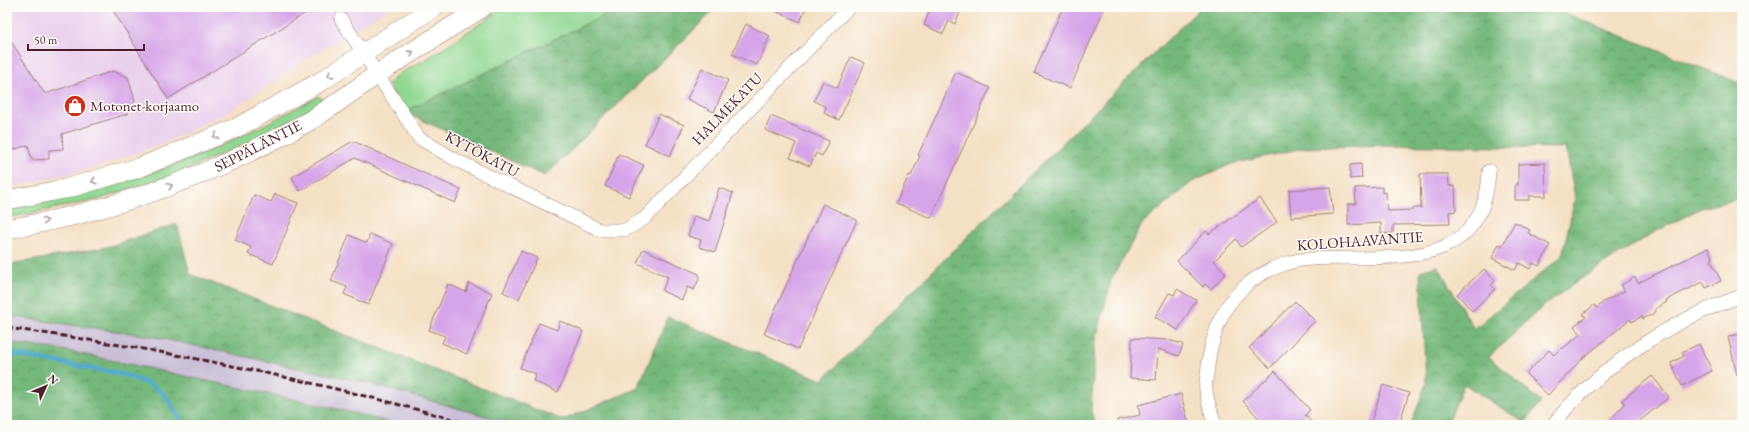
<svg xmlns="http://www.w3.org/2000/svg" width="1749" height="432" viewBox="0 0 1749 432" font-family="'EB Garamond',serif">
  <style>
    .built { fill: #ead1ed }
    .industrial { fill: #cabfd7 }
    .grass { fill: #90d792; stroke: #6d7b5e }
    .forest { fill: url(#forest-crowns); stroke: #5f6c54 }
    .lines { fill: none; stroke-linecap: round; stroke-linejoin: round }
    .stream { stroke: #51abcf; stroke-width: 4.5 }
    .building { fill: #d6a4e8 }
    .minor-casing { stroke: #9f8078; stroke-width: 14 }
    .secondary-casing { stroke: #9f8078; stroke-width: 20 }
    .minor { stroke: #fff; stroke-width: 13 }
    .secondary { stroke: #fff; stroke-width: 19 }
    .rail { stroke: #4a1f2b; stroke-width: 3; stroke-dasharray: 6 3; stroke-linecap: butt }
    .oneway { stroke: #ae9aa0 }
    .labels { text-anchor: middle; stroke-width: 3; stroke-linejoin: round; paint-order: stroke }
    .poi-label { font-size: 15px; fill: #4a1f2b; stroke: #fdfcf7; text-anchor: start }
    .street-label { font-size: 15px; fill: #4a1f2b; stroke: #fdfcf7 }
  </style>
  <defs>
    <pattern id="forest-crowns" width="20" height="18" patternUnits="userSpaceOnUse"><rect width="20" height="18" fill="#74b87c"/><path d="M2 6a3 3 0 1 1 6 0M12 15a3 3 0 1 1 6 0" fill="none" stroke="#619566"/></pattern>
  </defs>
  <rect width="100%" height="100%" fill="#fdfcf7"/>
  <filter id="ink" filterUnits="userSpaceOnUse"><feTurbulence type="fractalNoise" baseFrequency=".025" numOctaves="2"/><feDisplacementMap in="SourceGraphic" scale="8" xChannelSelector="R" yChannelSelector="G"/><feConvolveMatrix kernelMatrix="1 2 1 2 8 2 1 2 1" color-interpolation-filters="sRGB"/></filter>
  <filter id="wash" filterUnits="userSpaceOnUse"><feTurbulence type="fractalNoise" baseFrequency=".012" numOctaves="4" result="noise"/><feDisplacementMap in="SourceGraphic" scale="16" xChannelSelector="R" yChannelSelector="G"/><feGaussianBlur stdDeviation="0.9" result="paint"/><feColorMatrix in="noise" values="0 0 0 0 0 0 0 0 0 0 0 0 0 0 0 0 0 1.4 0 .05"/><feComposite in="paint" operator="in"/></filter>
  <g filter="url(#wash)">
    <rect width="100%" height="100%" fill="#f4e0c4"/>
    <path class="built" d="M 7,7 L 390,7 L 295,67 L 231,110 L 169,141 L 94,168 L 7,188 Z"/>
    <path class="industrial" d="M 7,316 L 150,336 L 363,382 L 518,425 L 400,425 L 329,407 L 68,351 L 7,342 Z"/>
    <g class="grass">
      <path d="M 505,7 L 614,7 L 605,15 L 404,112 L 388,84 L 400,73 L 425,60 Z"/>
      <path d="M 319,96 L 324,102 L 255,140 L 181,172 L 97,200 L 7,218 L 7,209 C 56,199 104,189 151,173 C 210,154 265,125 319,96 Z"/>
    </g>
    <g class="forest">
      <path d="M 614,7 L 717,7 L 545,176 L 404,112 L 605,15 Z"/>
      <path d="M 1201,7 L 1550,7 L 1742,84 L 1742,198 L 1701,208 L 1646,237 L 1582,278 L 1542,307 L 1489,357 L 1541,402 L 1525,423 L 1464,384 L 1447,425 L 1411,425 L 1426,383 L 1420,271 L 1438,266 L 1474,329 L 1562,256 L 1575,198 L 1566,148 L 1380,145 L 1303,148 L 1232,164 L 1192,182 L 1142,224 L 1111,280 L 1095,345 L 1091,410 L 1095,425 L 518,425 L 363,382 L 150,336 L 7,316 L 7,265 L 107,247 L 177,224 L 190,274 L 563,420 L 638,388 L 668,317 L 822,380 Z"/>
      <path d="M 7,342 L 68,351 L 329,407 L 400,425 L 7,425 Z"/>
    </g>
    <g class="lines">
      <path class="stream" d="M 7,353 L 122,374 L 149,384 L 165,395 L 184,425"/>
    </g>
    <g id="blocks">
      <g class="building">
        <path d="M 111,7 L 315,7 L 168,99 Z"/>
        <path d="M 766,7 L 806,7 L 800,22 Z"/>
        <path d="M 931,7 L 962,7 L 955,24 L 949,21 L 943,34 L 924,25 Z"/>
        <path d="M 1063,7 L 1105,7 L 1070,88 L 1034,73 Z"/>
        <path d="M 746,24 L 770,36 L 757,65 L 732,54 Z"/>
        <path d="M 7,35 L 45,94 L 113,71 L 128,77 L 135,101 L 127,114 L 62,134 L 63,149 L 49,150 L 49,159 L 32,160 L 28,145 L 7,152 Z"/>
        <path d="M 851,57 L 865,63 L 839,120 L 824,113 L 826,107 L 814,101 L 823,81 L 837,88 Z"/>
        <path d="M 702,68 L 728,80 L 714,112 L 687,99 Z"/>
        <path d="M 956,72 L 990,88 L 931,218 L 896,203 L 909,175 L 911,176 L 920,156 L 918,155 Z"/>
        <path d="M 659,114 L 684,125 L 670,156 L 645,144 Z"/>
        <path d="M 771,116 L 829,141 L 822,156 L 816,153 L 810,166 L 790,158 L 796,143 L 765,130 Z"/>
        <path d="M 353,141 L 461,190 L 455,203 L 355,158 L 300,191 L 292,177 Z"/>
        <path d="M 619,154 L 644,165 L 629,197 L 605,186 Z"/>
        <path d="M 1545,163 L 1546,196 L 1529,196 L 1529,200 L 1515,200 L 1515,185 L 1518,185 L 1518,164 Z"/>
        <path d="M 1361,164 L 1362,178 L 1350,179 L 1350,165 Z"/>
        <path d="M 1420,174 L 1448,174 L 1449,186 L 1455,186 L 1456,211 L 1449,212 L 1450,224 L 1393,225 L 1393,233 L 1381,234 L 1381,223 L 1348,225 L 1348,204 L 1356,204 L 1355,188 L 1382,187 L 1382,193 L 1386,192 L 1387,211 L 1413,210 L 1413,208 L 1421,208 Z"/>
        <path d="M 1330,187 L 1333,214 L 1291,217 L 1289,190 Z"/>
        <path d="M 719,188 L 733,193 L 715,252 L 699,247 L 701,240 L 688,236 L 694,216 L 709,221 Z"/>
        <path d="M 275,194 L 298,203 L 273,264 L 248,254 L 251,247 L 235,240 L 254,195 L 271,202 Z"/>
        <path d="M 1260,198 L 1277,222 L 1241,247 L 1236,239 L 1214,261 L 1226,273 L 1211,289 L 1205,284 L 1203,287 L 1177,261 L 1206,231 L 1209,234 Z"/>
        <path d="M 823,204 L 857,220 L 798,349 L 764,334 Z"/>
        <path d="M 1515,222 L 1530,230 L 1528,233 L 1550,245 L 1539,266 L 1533,263 L 1530,269 L 1519,263 L 1515,270 L 1492,258 L 1499,244 L 1502,246 Z"/>
        <path d="M 370,234 L 393,244 L 368,305 L 344,294 L 347,287 L 331,281 L 349,235 L 367,243 Z"/>
        <path d="M 1708,248 L 1713,259 L 1711,260 L 1721,281 L 1706,288 L 1703,282 L 1666,300 L 1667,302 L 1655,309 L 1656,312 L 1643,319 L 1642,316 L 1632,322 L 1630,319 L 1582,359 L 1548,395 L 1526,374 L 1549,350 L 1554,355 L 1561,348 L 1562,349 L 1581,334 L 1574,326 L 1586,317 L 1583,314 L 1594,305 L 1597,308 L 1603,302 L 1625,291 L 1621,285 L 1635,277 L 1638,283 Z"/>
        <path d="M 643,249 L 699,274 L 699,279 L 694,290 L 687,287 L 682,300 L 662,291 L 668,277 L 637,263 Z"/>
        <path d="M 521,251 L 537,258 L 519,299 L 503,292 Z"/>
        <path d="M 1484,269 L 1495,281 L 1491,285 L 1495,289 L 1472,311 L 1457,294 Z"/>
        <path d="M 469,283 L 492,293 L 467,354 L 442,343 L 445,336 L 429,330 L 448,284 L 466,292 Z"/>
        <path d="M 1177,289 L 1196,300 L 1178,330 L 1155,317 L 1169,293 L 1174,295 Z"/>
        <path d="M 1295,301 L 1315,321 L 1270,368 L 1249,348 Z"/>
        <path d="M 560,321 L 583,331 L 558,392 L 533,381 L 536,374 L 520,368 L 539,323 L 557,330 Z"/>
        <path d="M 1742,333 L 1742,374 L 1737,375 L 1728,337 Z"/>
        <path d="M 1132,338 L 1168,340 L 1183,344 L 1179,356 L 1158,349 L 1156,380 L 1130,378 Z"/>
        <path d="M 1699,344 L 1712,371 L 1682,386 L 1671,363 L 1684,356 L 1682,352 Z"/>
        <path d="M 1275,371 L 1310,410 L 1305,415 L 1314,425 L 1265,425 L 1243,401 Z"/>
        <path d="M 1652,376 L 1669,397 L 1635,425 L 1605,425 L 1625,404 L 1622,400 Z"/>
        <path d="M 1383,385 L 1409,393 L 1399,425 L 1370,425 Z"/>
        <path d="M 1181,394 L 1189,425 L 1118,425 L 1117,420 L 1140,415 L 1138,405 Z"/>
      </g>
    </g>
  </g>
  <g filter="url(#ink)">
    <use href="#blocks" fill-opacity="0" stroke="#9f8078" stroke-width="1"/>
    <g class="lines">
      <g class="minor-casing">
        <g id="minor">
          <path d="M 341,19 L 419,138 L 456,160 L 600,230 L 625,230 L 644,219 L 849,7"/>
          <path d="M 1215,425 C 1212,414 1207,401 1206,390 C 1205,385 1206,380 1207,375 C 1209,354 1211,345 1218,325 C 1229,296 1253,275 1282,265 C 1288,263 1294,261 1300,260 C 1374,251 1484,282 1489,171"/>
          <path d="M 1553,425 C 1596,368 1675,318 1742,296"/>
        </g>
      </g>
      <g class="secondary-casing">
        <g id="secondary">
          <path d="M 7,200 L 65,189 L 141,167 L 236,128 L 320,82 L 434,7"/>
          <path d="M 7,229 C 114,212 217,173 311,120 C 334,106 355,89 378,74 C 413,51 448,29 483,7"/>
        </g>
      </g>
      <use href="#minor" class="minor"/>
      <use href="#secondary" class="secondary"/>
      <path class="rail" d="M 7,328 C 164,349 320,381 473,425"/>
    </g>
    <defs><path id="oneway-chevron" d="M-2-3.5L2.5 0L-2 3.5" fill="none" stroke-width="1.6" stroke-linecap="round" stroke-linejoin="round"/></defs>
    <g class="oneway">
      <use href="#oneway-chevron" transform="translate(411 53) rotate(-33)"/>
      <use href="#oneway-chevron" transform="translate(330 75) rotate(147)"/>
      <use href="#oneway-chevron" transform="translate(216 136) rotate(158)"/>
      <use href="#oneway-chevron" transform="translate(94 181) rotate(163)"/>
      <use href="#oneway-chevron" transform="translate(170 186) rotate(-20)"/>
      <use href="#oneway-chevron" transform="translate(45 221) rotate(-13)"/>
    </g>
  </g>
  <defs>
    <g id="shop-disc" transform="scale(1.15)"><circle r="9.5" fill="#c8321e" stroke="#fdfcf7"/><path d="M-5-2.5h2.3a2.7 3.5 0 0 1 5.4 0H5L5.5 6h-11ZM-1.5-2.5h3a1.5 2.3 0 0 0-3 0Z" fill="#fff"/></g>
  </defs>
  <g fill-rule="evenodd">
    <use href="#shop-disc" x="75" y="106"/>
  </g>
  <g class="labels">
    <g class="poi-label">
      <text x="90" y="111">Motonet-korjaamo</text>
    </g>
    <g class="street-label">
      <text transform="translate(727 109) rotate(-46)" y="5">HALMEKATU</text>
      <text transform="translate(258 146) rotate(-27)" y="5">SEPPÄLÄNTIE</text>
      <text transform="translate(482 154) rotate(28)" y="5">KYTÖKATU</text>
      <text transform="translate(1360 241) rotate(-4)" y="5">KOLOHAAVANTIE</text>
    </g>
  </g>
  <rect width="1749" height="432" fill="none" stroke="#fdfcf7" stroke-width="24"/>
  <g transform="translate(46 386) rotate(46)" stroke="#fdfcf7" stroke-width="3" paint-order="stroke">
  <path d="M0-3L7 15L0 10L-7 15Z" fill="#4a1f2b"/>
  <text y="-6" font-size="11" font-weight="bold" text-anchor="middle" fill="#4a1f2b">N</text>
  </g>
  <path d="M28 44v6h116v-6" fill="none" stroke="#4a1f2b" stroke-width="2"/>
  <text x="34" y="44" font-size="12" fill="#4a1f2b" stroke="#fdfcf7" stroke-width="3" paint-order="stroke">50 m</text>
</svg>
